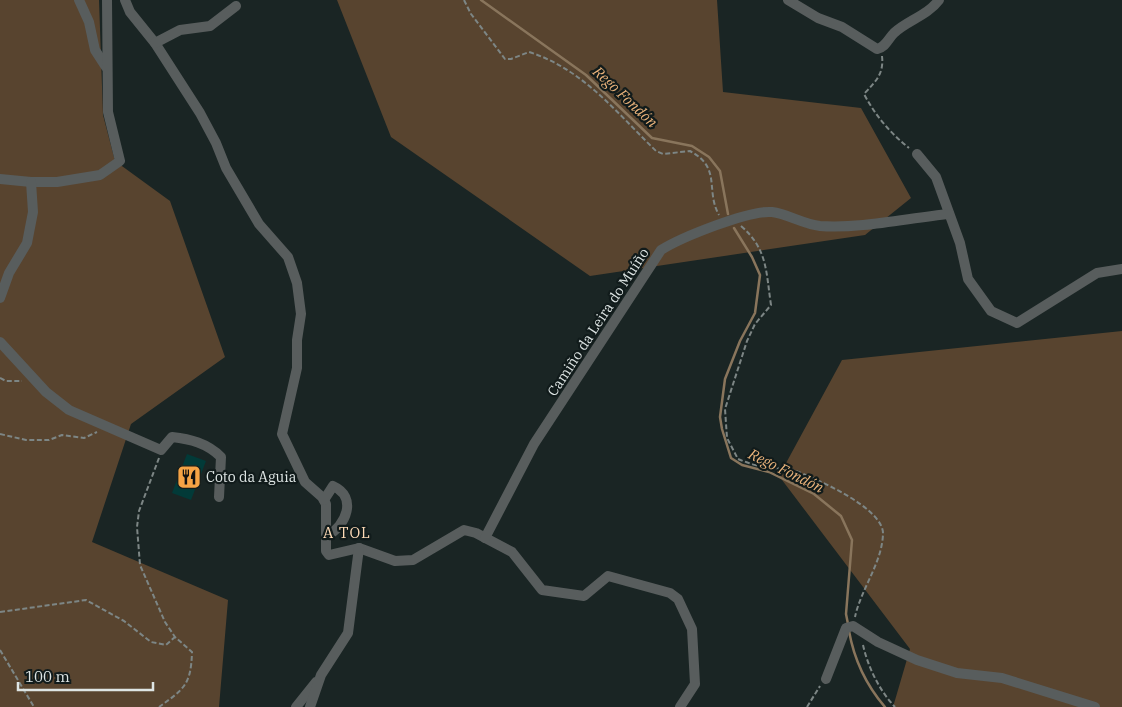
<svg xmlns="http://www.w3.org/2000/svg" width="1122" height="707" viewBox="0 0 1122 707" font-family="'IBM Plex Serif',serif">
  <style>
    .green { fill: #58442f }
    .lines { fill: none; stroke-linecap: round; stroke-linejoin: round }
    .stream { stroke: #89755c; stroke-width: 2.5 }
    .building { fill: #023a38 }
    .path { stroke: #7d8685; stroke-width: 2; stroke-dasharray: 5 2.5; stroke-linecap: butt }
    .minor { stroke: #585d5d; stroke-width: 10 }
    .labels { text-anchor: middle; stroke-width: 4.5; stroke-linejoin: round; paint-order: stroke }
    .street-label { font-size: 14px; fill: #dee5e4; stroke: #111b1b }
    .poi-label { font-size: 14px; fill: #dee5e4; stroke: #111b1b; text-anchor: start }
    .water-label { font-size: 15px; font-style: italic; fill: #eab37b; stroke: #111b1b }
    .neighbourhood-label { font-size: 15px; letter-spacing: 1px; fill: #fcd9b6; stroke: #111b1b }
  </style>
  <rect width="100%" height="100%" fill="#1a2524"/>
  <g class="green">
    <path d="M 0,0 L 99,0 L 103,115 L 115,161 L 170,201 L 225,357 L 131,424 L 92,542 L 228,600 L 219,707 L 0,707 Z"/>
    <path d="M 337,0 L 717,0 L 723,92 L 861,108 L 911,198 L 865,235 L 590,276 L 391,137 Z"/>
    <path d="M 1122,331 L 1122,707 L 893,707 L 910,649 L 779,476 L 842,360 Z"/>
  </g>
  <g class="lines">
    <g class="stream">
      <path d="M 481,0 L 586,75 L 652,138 L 692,146 L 709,157 L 720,171 L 728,214"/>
      <path d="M 734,228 L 752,257 L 760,275 L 755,313 L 740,341 L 725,379 L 720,417 L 722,429 L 731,458 L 742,465 L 769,472 L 814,494 L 841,516 L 852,540 L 846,614 L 848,624"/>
      <path d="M 849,631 C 854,659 866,685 885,707"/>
    </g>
  </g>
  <path class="building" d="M 187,454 L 206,461 L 191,500 L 172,493 Z"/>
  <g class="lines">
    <g class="path">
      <path d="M 464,0 L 471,14 L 505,59 L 511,59 L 529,52 C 583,69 617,113 656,151 L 663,154 L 690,151 C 722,168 705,190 719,215"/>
      <path d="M 882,56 C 884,74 876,81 864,94 C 875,115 890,133 909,148"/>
      <path d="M 741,226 C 768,249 766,273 771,305 L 755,324 L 747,341 L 725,409 L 727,438 L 738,459 C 748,463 759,467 771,468 C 778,469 786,468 793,470 C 815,478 884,508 883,534 C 882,563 861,589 855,617"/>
      <path d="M 0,378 L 6,381 L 22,381"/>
      <path d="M 0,434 L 26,440 L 49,440 L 62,435 L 84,438 L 97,432"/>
      <path d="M 159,458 L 139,511 L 137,527 L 140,565 L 165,622 L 175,637 L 192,652 C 191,685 184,689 159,707"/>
      <path d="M 0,612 L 86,600 L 124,621 L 151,642 L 166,645 L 175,637"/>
      <path d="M 863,645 C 868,667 879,690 895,707"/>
      <path d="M 0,650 L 34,707"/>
      <path d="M 807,707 L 820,686"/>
    </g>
    <g class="minor">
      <path d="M 79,0 L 89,22 L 95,50 L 106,67"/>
      <path d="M 125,0 L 130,12 L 155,43 L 200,113 L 216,143 L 226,168 L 259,224 L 288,257 L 297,283 L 301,314 L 297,340 L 297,368 L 282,434 L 305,482 L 322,497 L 326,504 L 326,551 L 329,555 L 359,548 L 395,561 L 413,560 L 464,530 L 476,533 L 512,552 L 542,590 L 584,596 L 608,576 L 670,593 L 678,599 L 692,629 L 695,684 L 680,707"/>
      <path d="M 788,0 L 818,18 L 842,27 L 877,49 C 886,47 888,39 894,33 C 908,20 927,16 939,0"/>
      <path d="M 155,43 L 180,30 L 210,26 L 236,6"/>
      <path d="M 917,154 L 936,177 L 960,243 L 968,279 L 991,311 L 1017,323 L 1097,273 L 1122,269"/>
      <path d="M 0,179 L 31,182 L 57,182 L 100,175 L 120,161 L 108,112 L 107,0"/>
      <path d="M 0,298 L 9,273 L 27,243 L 33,212 L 31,182"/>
      <path d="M 0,342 L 46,392 L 69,410 L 161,450 L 172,437 C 190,439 207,443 221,457 L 219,497"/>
      <path d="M 324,500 L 333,486 C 358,497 346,526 327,536"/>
      <path d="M 485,538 L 534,444 L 661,250 C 682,237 749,210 772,212 C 788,214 803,224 820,226 C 860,229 908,218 949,214"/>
      <path d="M 826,679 L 846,628 L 853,626 L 878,642 L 917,660 L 957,673 L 1002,678 L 1095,707"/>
      <path d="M 296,707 L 316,682"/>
      <path d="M 310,707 L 321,675 L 348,633 L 359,548"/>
    </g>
  </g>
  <defs>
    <g id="restaurant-square" transform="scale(1.25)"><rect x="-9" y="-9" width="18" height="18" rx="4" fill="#f5a345" stroke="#111b1b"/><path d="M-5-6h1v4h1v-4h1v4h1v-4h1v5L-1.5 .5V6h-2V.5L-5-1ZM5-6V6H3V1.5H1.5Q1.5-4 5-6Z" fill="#111"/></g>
  </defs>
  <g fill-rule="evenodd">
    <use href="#restaurant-square" x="189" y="477"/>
  </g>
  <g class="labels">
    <g class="street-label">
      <text transform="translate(598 322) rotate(-57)" y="5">Camiño da Leira do Muíño</text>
    </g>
    <g class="poi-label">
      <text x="206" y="482">Coto da Aguia</text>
    </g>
    <g class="water-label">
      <text transform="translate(625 97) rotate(43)" y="5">Rego Fondón</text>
      <text transform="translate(786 471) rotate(26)" y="5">Rego Fondón</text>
    </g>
    <g class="neighbourhood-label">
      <text x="347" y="538">A TOL</text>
    </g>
  </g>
  <path d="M18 682v8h135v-8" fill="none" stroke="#dee5e4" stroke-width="2.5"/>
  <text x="25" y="682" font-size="15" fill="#dee5e4" stroke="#111b1b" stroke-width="4" paint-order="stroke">100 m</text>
</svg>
